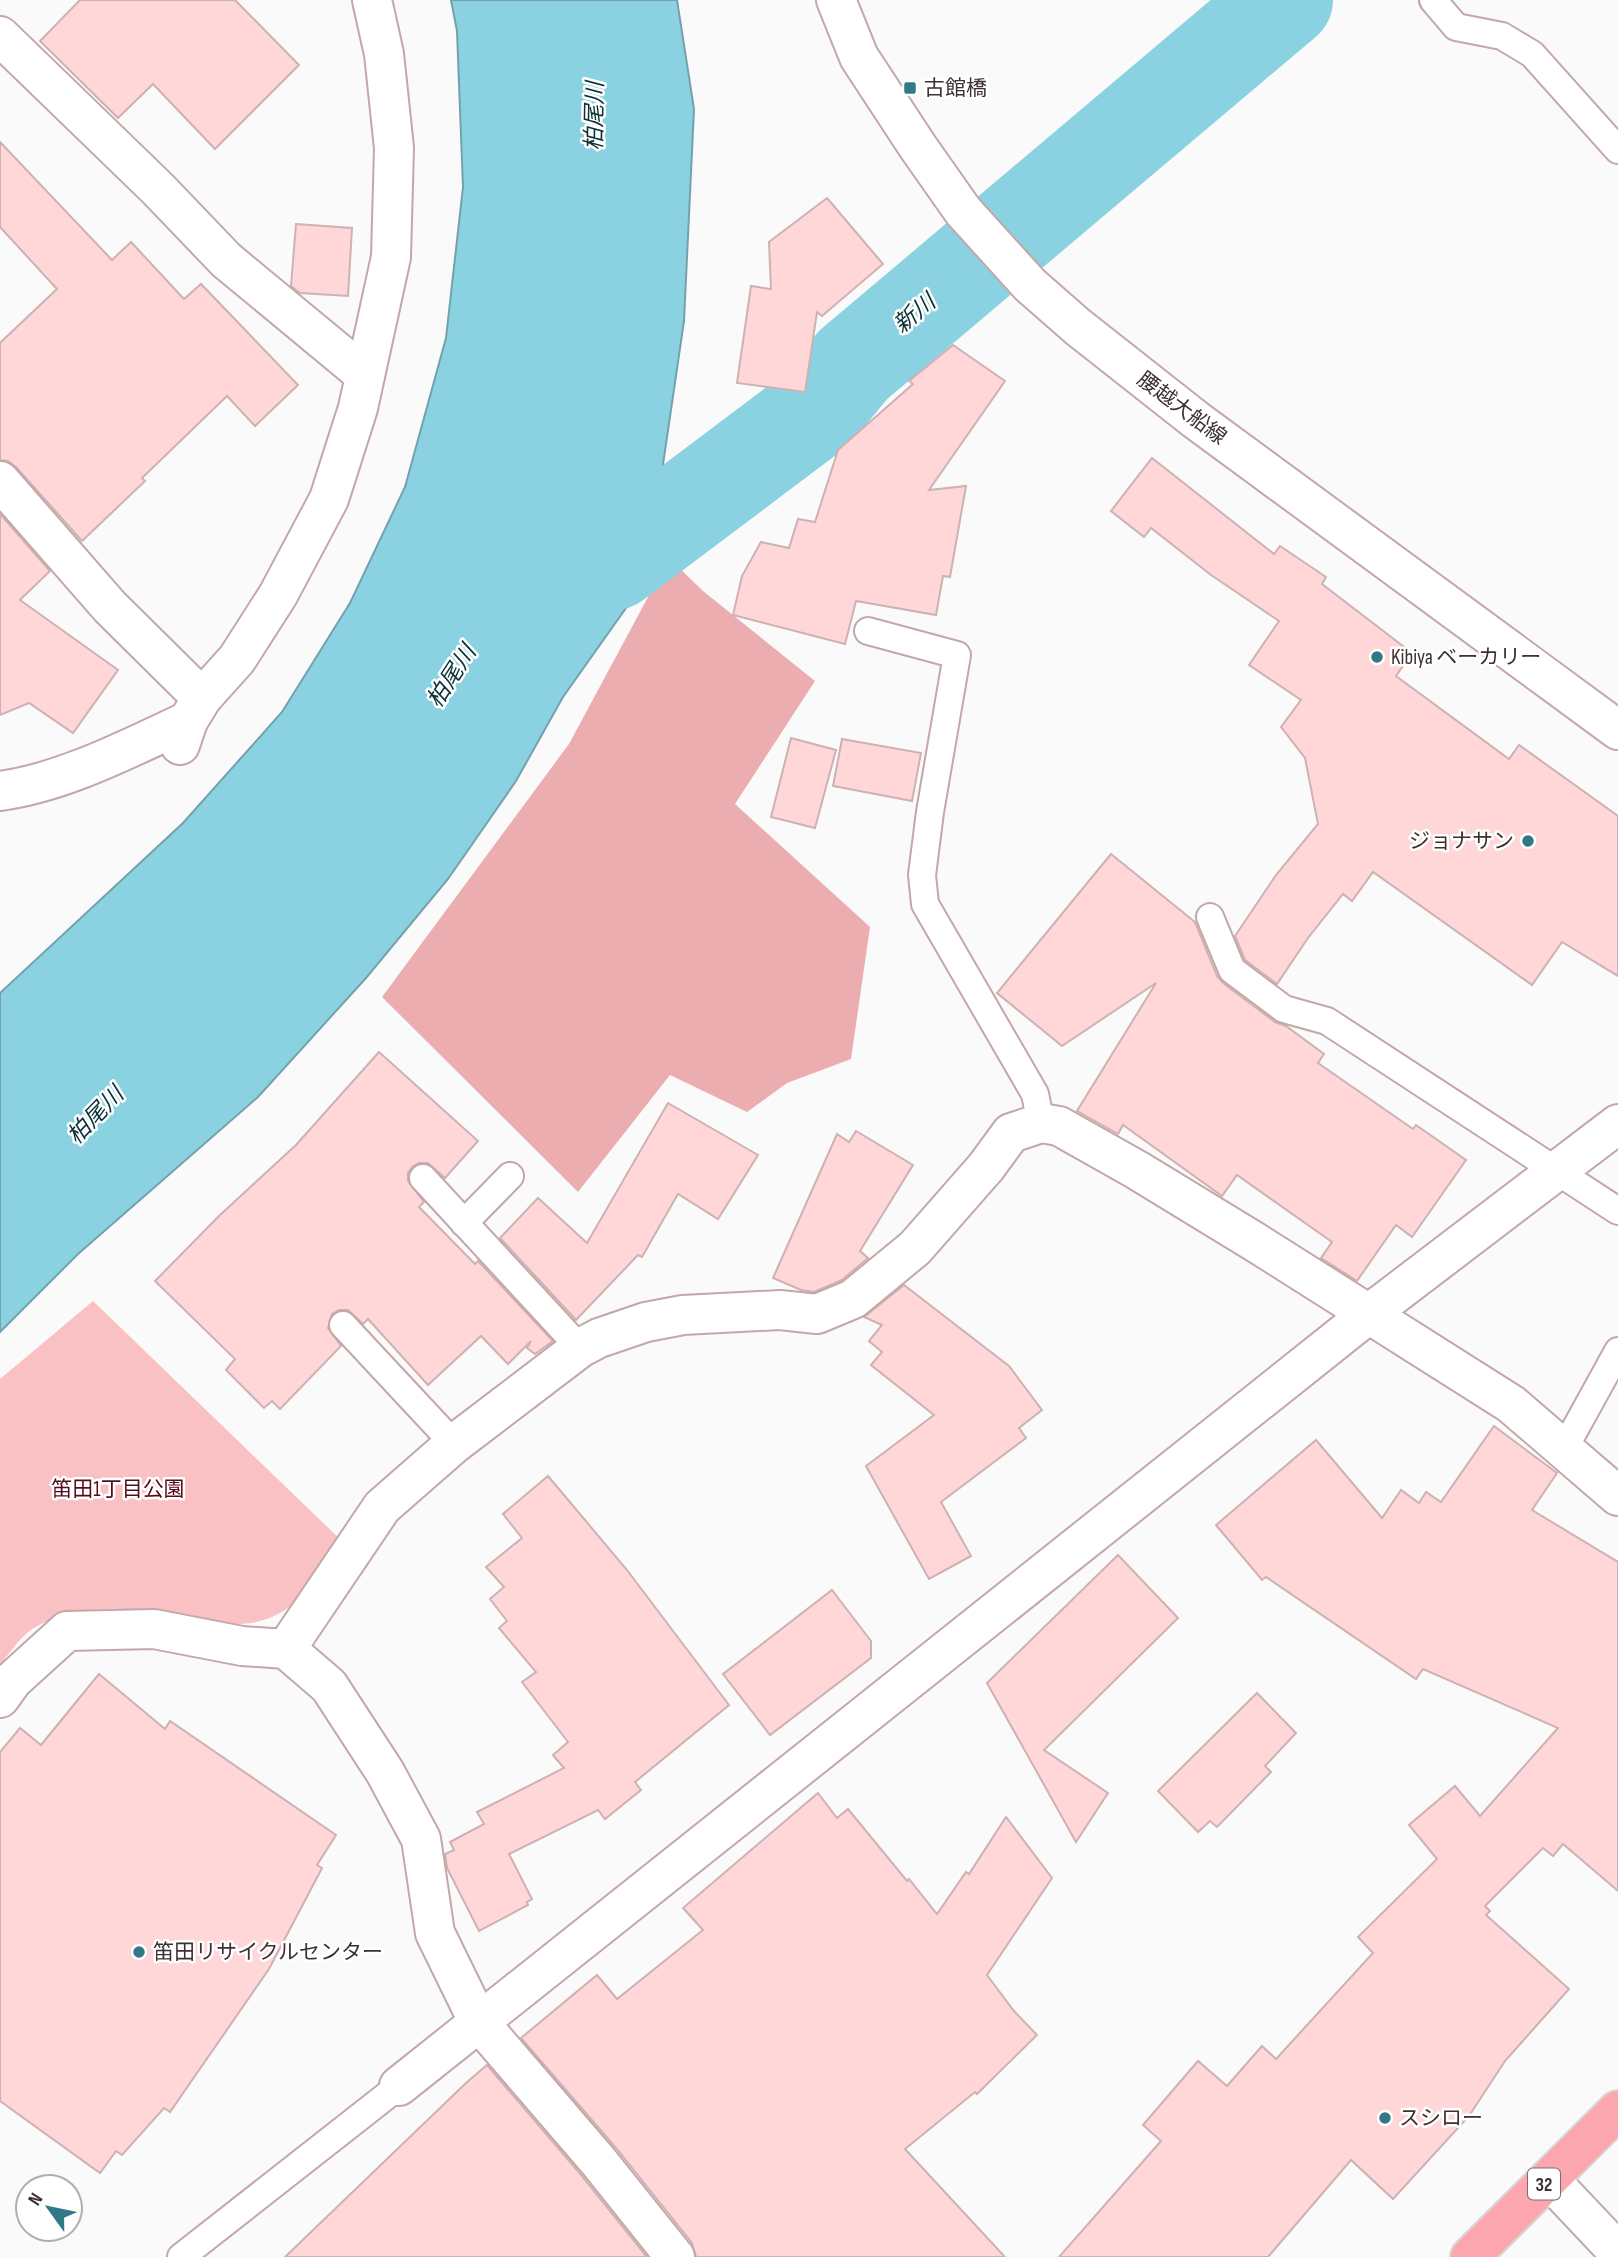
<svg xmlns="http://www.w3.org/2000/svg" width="1618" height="2257" viewBox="0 0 1618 2257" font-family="'Sofia Sans Condensed','Noto Sans JP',sans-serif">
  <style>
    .green { fill: #f9c1c3 }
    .forest { fill: #ecadb0 }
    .water { fill: #8ad2e1; stroke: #73a1ac; stroke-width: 2 }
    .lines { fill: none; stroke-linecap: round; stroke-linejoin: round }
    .river { stroke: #8ad2e1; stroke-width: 96 }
    .building { fill: #ffd7d8; stroke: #ceb1b2; stroke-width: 2 }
    .lane-casing { stroke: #c4a7a8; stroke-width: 30 }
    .street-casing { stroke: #c4a7a8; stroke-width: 42 }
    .secondary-casing { stroke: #c4a7a8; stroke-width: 42 }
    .primary-casing { stroke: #d8d6d6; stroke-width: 42 }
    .lane { stroke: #fff; stroke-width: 26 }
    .street { stroke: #fff; stroke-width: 38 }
    .secondary { stroke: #fff; stroke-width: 38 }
    .primary { stroke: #fca6b0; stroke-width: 38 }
    .poi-dot { fill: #337886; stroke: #fff; stroke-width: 2.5 }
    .labels { text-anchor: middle; stroke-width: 5; stroke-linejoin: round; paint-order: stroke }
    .shield { fill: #fff; stroke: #766e6f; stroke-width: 2 }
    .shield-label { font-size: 19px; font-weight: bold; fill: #3c3031 }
    .poi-label { font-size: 21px; fill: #3c3031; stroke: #fff; text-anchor: start }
    .street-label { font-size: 21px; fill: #3c3031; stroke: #fff }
    .park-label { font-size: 21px; fill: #550a1a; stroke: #fff }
    .water-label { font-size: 23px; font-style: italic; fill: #0b3036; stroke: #fff }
  </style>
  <rect width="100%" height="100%" fill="#fafafa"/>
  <path class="green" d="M 93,1301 L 345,1544 C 327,1568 310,1594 285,1610 C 243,1637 200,1618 156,1612 C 113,1606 70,1607 32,1629 C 20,1637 9,1654 0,1665 L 0,1379 Z"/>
  <path class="forest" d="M 669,558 L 703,591 L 815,681 L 735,804 L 870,927 L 851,1059 L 787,1083 L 747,1112 L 670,1075 L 578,1192 L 382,997 L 569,744 Z"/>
  <path class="water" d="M 451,0 L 677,0 L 694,109 L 684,321 L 653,533 L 626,608 L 563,697 L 516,781 L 448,879 L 366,978 L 258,1097 L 78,1254 L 0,1332 L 0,993 L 183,823 L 282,712 L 350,603 L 405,487 L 446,338 L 463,187 L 457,31 Z"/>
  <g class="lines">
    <path class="river" d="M 531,550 L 614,562 L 816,410 L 853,365 L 1285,0"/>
  </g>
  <g class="building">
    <path d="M 80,0 L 235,0 L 299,65 L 215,149 L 153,84 L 118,118 L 40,41 Z"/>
    <path d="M 0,142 L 112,260 L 131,242 L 184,299 L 201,284 L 298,385 L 255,426 L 227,396 L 142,478 L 145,481 L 82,541 L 16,467 L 8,461 L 0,460 L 0,343 L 57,289 L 0,227 Z"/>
    <path d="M 827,198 L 883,264 L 822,316 L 817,312 L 805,392 L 737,383 L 751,286 L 771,289 L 769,242 Z"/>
    <path d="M 296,224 L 352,228 L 348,296 L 300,293 L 291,286 Z"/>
    <path d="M 953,345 L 1005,381 L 929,490 L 966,486 L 950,577 L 943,576 L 936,615 L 856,601 L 845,644 L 733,615 L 742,576 L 761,542 L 789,548 L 798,519 L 815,522 L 838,450 L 913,384 L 909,381 Z"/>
    <path d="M 1152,458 L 1274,554 L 1280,546 L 1326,577 L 1322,584 L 1412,653 L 1396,676 L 1509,759 L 1519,745 L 1618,816 L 1618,976 L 1562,942 L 1532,985 L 1373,872 L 1352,901 L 1343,894 L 1308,938 L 1277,984 L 1245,960 L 1235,936 L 1276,875 L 1318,824 L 1305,758 L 1281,727 L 1301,700 L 1249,665 L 1279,621 L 1211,575 L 1151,528 L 1144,537 L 1111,511 Z"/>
    <path d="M 0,514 L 50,571 L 20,600 L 118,670 L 73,733 L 29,703 L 0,715 Z"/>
    <path d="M 791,738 L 836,750 L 815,828 L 771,817 Z"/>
    <path d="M 842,739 L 921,753 L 912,801 L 833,786 Z"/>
    <path d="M 1111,854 L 1195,922 L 1217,976 L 1223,983 L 1275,1022 L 1286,1026 L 1324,1054 L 1318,1063 L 1413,1129 L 1416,1125 L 1466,1160 L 1412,1237 L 1396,1225 L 1357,1281 L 1321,1258 L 1332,1242 L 1237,1175 L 1222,1196 L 1123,1125 L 1118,1134 L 1077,1111 L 1156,983 L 1062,1046 L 997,993 Z"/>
    <path d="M 379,1052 L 478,1141 L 445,1178 L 428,1163 L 419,1163 L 412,1167 L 408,1173 L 408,1181 L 424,1202 L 419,1207 L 475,1264 L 478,1261 L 553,1341 L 535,1354 L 527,1348 L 531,1341 L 508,1364 L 481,1336 L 428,1385 L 368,1319 L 363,1324 L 348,1310 L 339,1310 L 332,1314 L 328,1328 L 341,1346 L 280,1409 L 272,1401 L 264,1408 L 226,1370 L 235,1359 L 155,1281 L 220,1215 L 296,1145 Z"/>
    <path d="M 668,1103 L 758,1155 L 718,1219 L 678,1194 L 642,1257 L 638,1255 L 576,1320 L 500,1238 L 538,1198 L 587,1243 Z"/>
    <path d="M 856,1131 L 913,1165 L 860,1251 L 868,1258 L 842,1280 L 814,1292 L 801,1290 L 773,1278 L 837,1134 L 849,1142 Z"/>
    <path d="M 904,1285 L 1009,1366 L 1042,1410 L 1019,1428 L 1026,1438 L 941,1502 L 971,1556 L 929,1579 L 866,1466 L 934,1415 L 871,1365 L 882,1352 L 869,1341 L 882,1325 L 864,1317 Z"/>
    <path d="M 1494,1426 L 1557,1473 L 1532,1510 L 1618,1562 L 1618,1891 L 1563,1844 L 1553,1856 L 1543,1848 L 1485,1906 L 1490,1911 L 1486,1915 L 1569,1989 L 1505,2061 L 1469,2116 L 1393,2199 L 1351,2160 L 1268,2257 L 1059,2257 L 1161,2141 L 1143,2125 L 1198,2061 L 1227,2086 L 1262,2046 L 1276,2059 L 1373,1953 L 1358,1937 L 1437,1859 L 1409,1825 L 1455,1786 L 1480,1816 L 1558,1728 L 1423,1669 L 1416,1679 L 1266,1577 L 1262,1580 L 1216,1525 L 1316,1440 L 1382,1518 L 1401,1490 L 1419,1503 L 1426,1492 L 1441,1502 Z"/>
    <path d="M 548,1476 L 627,1570 L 729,1705 L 635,1782 L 641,1790 L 605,1819 L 598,1810 L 509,1854 L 532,1899 L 527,1902 L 528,1905 L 479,1931 L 447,1868 L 445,1854 L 454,1850 L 450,1842 L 484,1824 L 477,1812 L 564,1768 L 553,1755 L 568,1742 L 522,1682 L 536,1672 L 499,1628 L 507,1621 L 490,1599 L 504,1587 L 486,1567 L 522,1538 L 503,1514 Z"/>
    <path d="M 1118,1555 L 1178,1618 L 1044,1750 L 1108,1793 L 1076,1842 L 987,1683 Z"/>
    <path d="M 832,1590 L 871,1641 L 871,1658 L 770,1735 L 723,1674 Z"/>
    <path d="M 99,1674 L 165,1729 L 170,1721 L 336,1835 L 317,1865 L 322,1868 L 269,1969 L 170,2112 L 164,2108 L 122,2155 L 116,2151 L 100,2173 L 0,2101 L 0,1752 L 20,1728 L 41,1745 Z"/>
    <path d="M 1257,1693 L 1296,1733 L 1265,1766 L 1271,1772 L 1217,1827 L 1210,1821 L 1198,1832 L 1158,1791 Z"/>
    <path d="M 818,1793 L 837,1818 L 848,1809 L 907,1881 L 909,1879 L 937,1914 L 966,1872 L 969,1874 L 1006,1817 L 1052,1878 L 987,1975 L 1014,2011 L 1037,2035 L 977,2094 L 975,2092 L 905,2149 L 1005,2257 L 696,2257 L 692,2243 L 616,2148 L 521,2038 L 597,1975 L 617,1999 L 703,1930 L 683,1908 Z"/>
    <path d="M 487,2065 L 582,2176 L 647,2257 L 285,2257 L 466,2083 Z"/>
  </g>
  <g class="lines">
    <g class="lane-casing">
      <g id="lane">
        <path d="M 1433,0 L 1456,27 L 1502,36 L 1532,54 L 1618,150"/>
        <path d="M 868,631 L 957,655 L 930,812 L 922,875 L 925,904 L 1035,1094 L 1041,1123"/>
        <path d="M 1210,917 L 1232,970 L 1284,1009 L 1327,1021 L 1618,1211"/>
        <path d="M 423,1178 L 580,1348"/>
        <path d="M 464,1223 L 510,1176"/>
        <path d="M 343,1325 L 454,1444"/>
        <path d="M 1564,1449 L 1618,1351"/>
        <path d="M 181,2257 L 399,2086"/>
      </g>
    </g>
    <g class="street-casing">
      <g id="street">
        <path d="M 0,36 L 158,189 L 226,260 L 365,375"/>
        <path d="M 0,481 L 110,607 L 202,698"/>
        <path d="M 180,745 L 188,721 L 202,698 L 237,659 L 278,595 L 329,499 L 358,408 L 391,257 L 394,148 L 384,54 L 372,0"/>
        <path d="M 0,791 C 65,782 129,748 188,721"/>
        <path d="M 286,1649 L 382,1507 L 454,1444 L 580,1348 L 599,1338 L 646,1322 L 683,1315 L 780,1310 L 817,1314 L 853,1299 L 915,1248 L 986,1167 L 1011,1133 L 1041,1123 L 1059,1126 L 1137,1170 L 1255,1242 L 1511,1404 L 1618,1496"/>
        <path d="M 0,1698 L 13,1680 L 67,1631 L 154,1629 L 242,1646 L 286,1649 L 329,1686 L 385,1772 L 421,1839 L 435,1933 L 478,2021 L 599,2162 L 675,2257"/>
        <path d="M 399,2086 L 1370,1313 L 1618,1124"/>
        <path d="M 1549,2179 L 1618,2252"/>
      </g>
    </g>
    <g class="secondary-casing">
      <path id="secondary" d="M 836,0 L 859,57 L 918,147 L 963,211 L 1030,285 L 1078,327 L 1196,420 L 1618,730"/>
    </g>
    <g class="primary-casing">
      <path id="primary" d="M 1470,2257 L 1618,2110"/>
    </g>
    <use href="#lane" class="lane"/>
    <use href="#street" class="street"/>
    <use href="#secondary" class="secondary"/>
    <use href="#primary" class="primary"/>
  </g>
  <g class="poi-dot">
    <rect x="903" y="81" width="14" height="14" rx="3.5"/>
    <circle cx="1377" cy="657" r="7"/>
    <circle cx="1528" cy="841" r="7"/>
    <circle cx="139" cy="1952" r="7"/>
    <circle cx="1385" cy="2118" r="7"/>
  </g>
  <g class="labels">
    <rect class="shield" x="1528" y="2168.5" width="32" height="31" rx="5"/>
    <g class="shield-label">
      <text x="1544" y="2191">32</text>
    </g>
    <g class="poi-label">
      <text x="924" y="95">古館橋</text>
      <text x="1391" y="664">Kibiya ベーカリー</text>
      <text x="1514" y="848" text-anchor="end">ジョナサン</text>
      <text x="153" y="1959">笛田リサイクルセンター</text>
      <text x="1399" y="2125">スシロー</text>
    </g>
    <g class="street-label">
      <text transform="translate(1182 408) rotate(37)" y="7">腰越大船線</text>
    </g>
    <g class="park-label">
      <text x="118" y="1496">笛田1丁目公園</text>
    </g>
    <g class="water-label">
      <text transform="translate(594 116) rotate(-89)" y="8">柏尾川</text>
      <text transform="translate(914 313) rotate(-40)" y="8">新川</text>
      <text transform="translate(451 676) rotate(-57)" y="8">柏尾川</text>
      <text transform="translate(95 1115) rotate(-46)" y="8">柏尾川</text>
    </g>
  </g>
  <g transform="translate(49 2208) rotate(303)"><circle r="33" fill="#ffffff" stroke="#b1acad" stroke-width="2"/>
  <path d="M0-5L12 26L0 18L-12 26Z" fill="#337886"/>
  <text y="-10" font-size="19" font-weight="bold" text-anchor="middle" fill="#3c3031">N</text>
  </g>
</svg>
